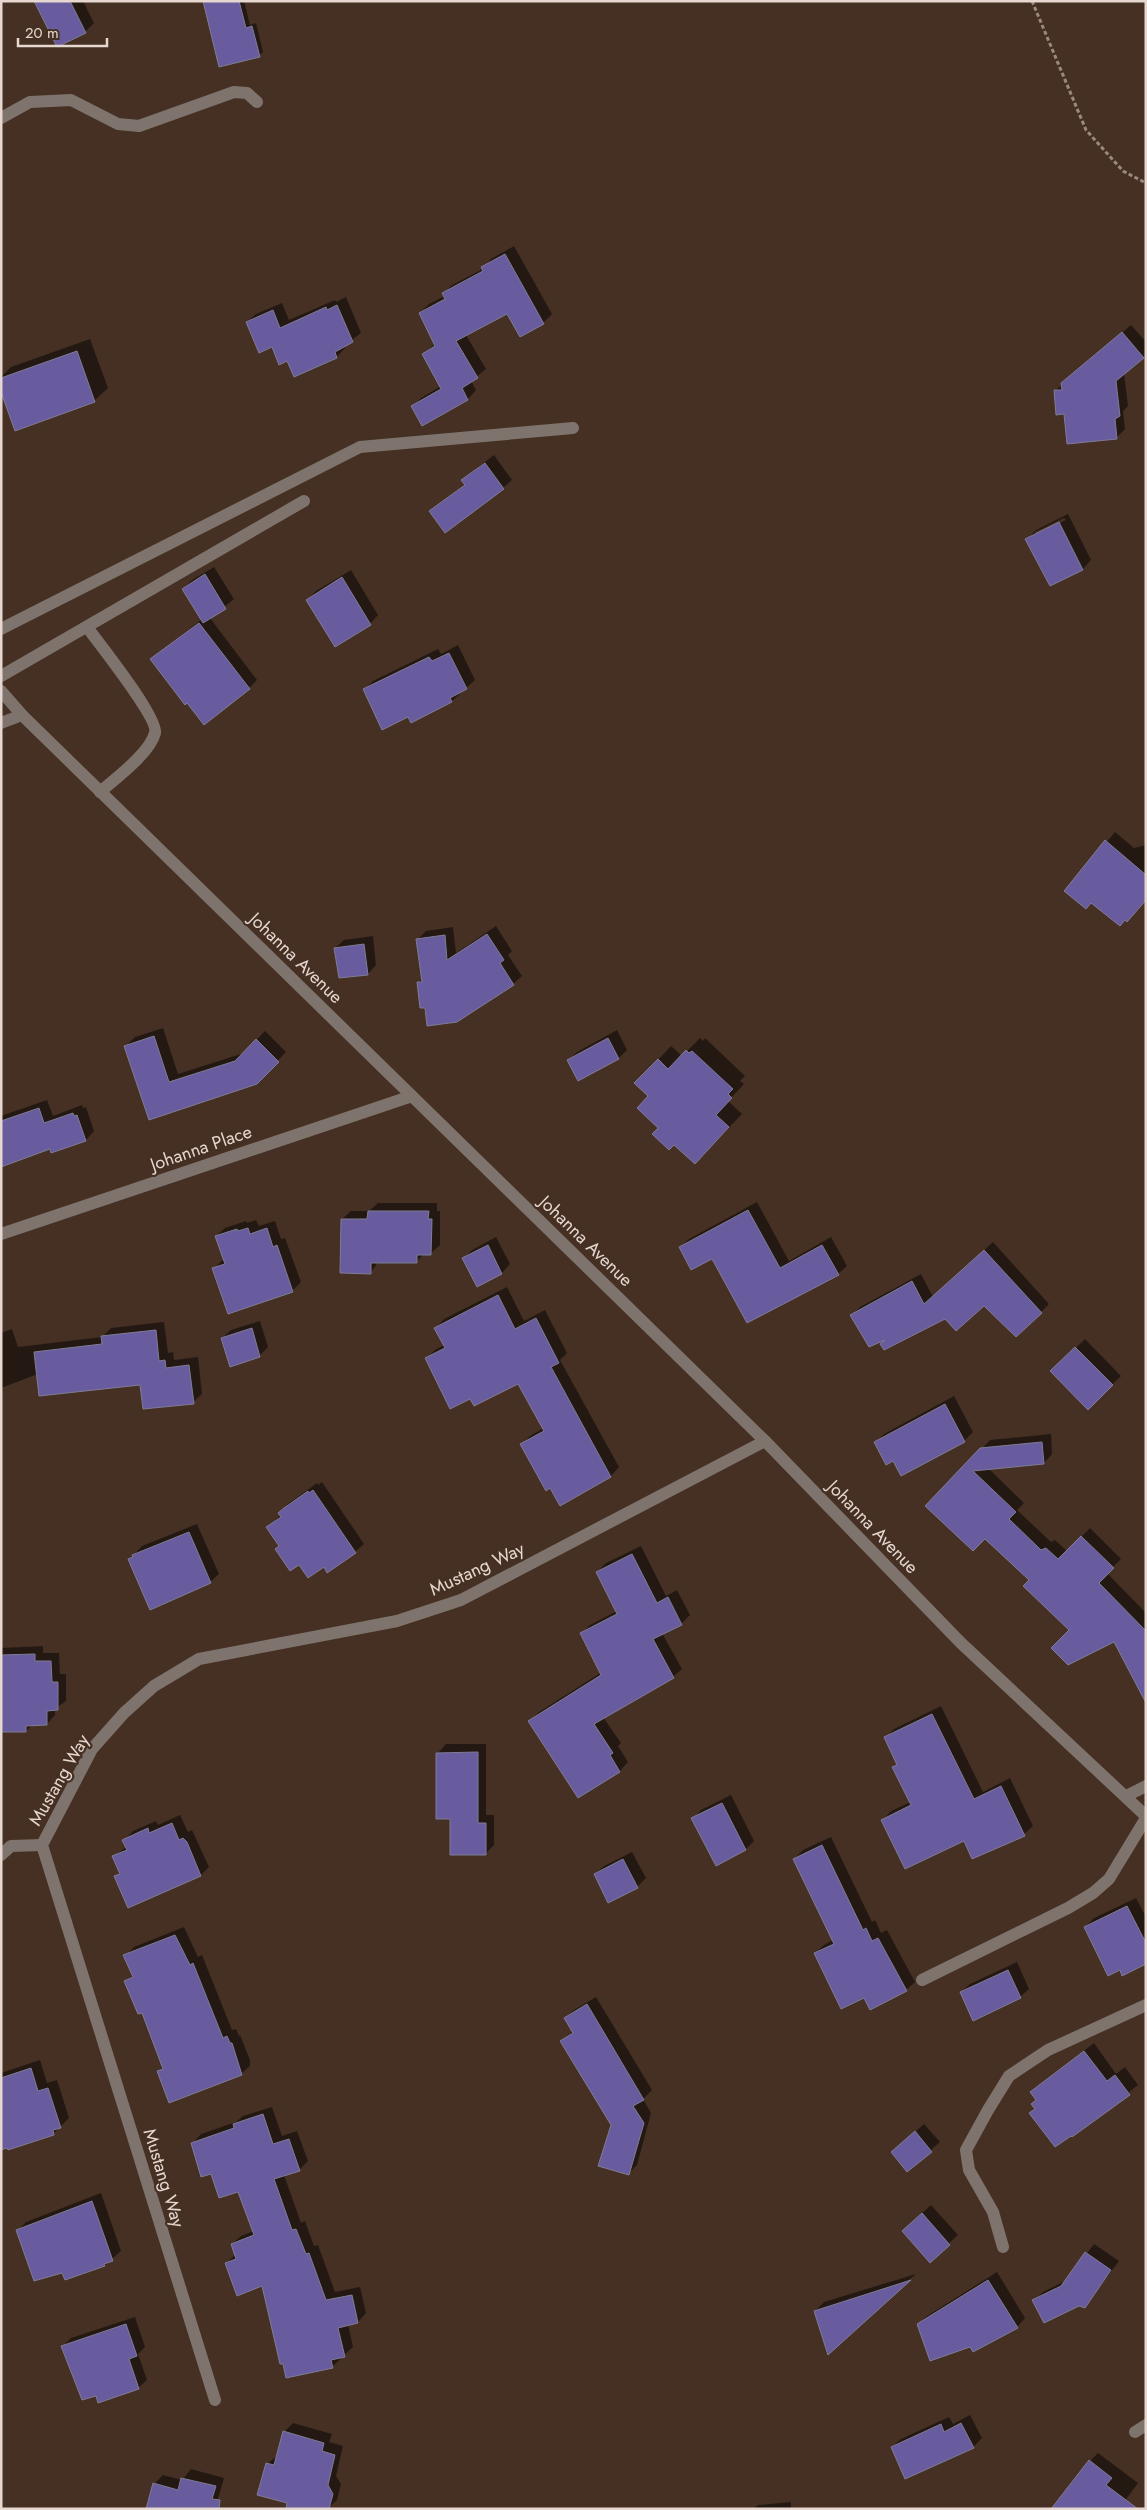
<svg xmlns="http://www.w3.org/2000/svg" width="1147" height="2510" viewBox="0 0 1147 2510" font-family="Jost,sans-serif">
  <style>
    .shadow { fill: #0007; fill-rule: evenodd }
    .building { fill: #695c9e; stroke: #7f7c95 }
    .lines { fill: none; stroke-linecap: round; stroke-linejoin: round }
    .path { stroke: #9b897f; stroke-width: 3; stroke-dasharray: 4 2.5; stroke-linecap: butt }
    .minor { stroke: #7e746d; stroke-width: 12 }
    .labels { text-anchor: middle; stroke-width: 4.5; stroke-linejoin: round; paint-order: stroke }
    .street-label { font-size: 18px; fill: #e6d8d0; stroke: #453023 }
  </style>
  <rect width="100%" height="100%" fill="#453023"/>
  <g class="shadow">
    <path d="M 35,1 L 83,1 L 94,23 L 85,32 Z"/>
    <path d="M 214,1 L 244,1 L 250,25 L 256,23 L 263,52 L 259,56 Z"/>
    <path d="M 514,246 L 552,314 L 543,323 L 521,336 L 508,313 L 466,335 L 486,369 L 471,381 L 476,390 L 468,399 L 423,425 L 412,407 L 421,398 L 441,386 L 423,354 L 436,343 L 420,313 L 429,304 L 445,296 L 443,294 L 452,285 L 483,269 L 491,259 Z"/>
    <path d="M 346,297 L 361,333 L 344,346 L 345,348 L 337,357 L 295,375 L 287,360 L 247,322 L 256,314 L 282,303 L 289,320 L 335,300 L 336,302 Z"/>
    <path d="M 1131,325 L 1146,342 L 1146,355 L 1124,373 L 1128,406 L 1123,411 L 1125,429 L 1116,438 L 1065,413 L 1055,391 Z"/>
    <path d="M 90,339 L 108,388 L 94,401 L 1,389 L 1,377 L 11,367 Z"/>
    <path d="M 494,455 L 512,480 L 503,488 L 431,511 L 466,484 L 463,480 L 472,472 Z"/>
    <path d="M 1068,514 L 1091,560 L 1083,569 L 1050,585 L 1027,539 L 1036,530 ZM 1064,518 L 1066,520 L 1035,535 L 1035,532 Z"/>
    <path d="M 214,567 L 234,599 L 210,618 L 257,680 L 249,688 L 152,659 L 202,619 L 183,589 L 192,580 Z"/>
    <path d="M 351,570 L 378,615 L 370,624 L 307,600 L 316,591 Z"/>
    <path d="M 458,645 L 475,680 L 452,701 L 409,715 L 364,690 L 373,681 L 438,649 L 441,654 Z"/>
    <path d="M 1115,832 L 1134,848 L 1146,845 L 1146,900 L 1127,920 L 1065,891 Z"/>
    <path d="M 496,926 L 512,951 L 508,955 L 522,976 L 513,984 L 426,1006 L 418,983 L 423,978 L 418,939 L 426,931 L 453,927 L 456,953 Z"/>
    <path d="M 373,936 L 376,965 L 368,974 L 335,948 L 344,940 Z"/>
    <path d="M 163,1028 L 178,1074 L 244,1053 L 265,1031 L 286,1052 L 256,1083 L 150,1118 L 126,1046 L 135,1037 Z"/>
    <path d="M 617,1030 L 627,1050 L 619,1058 L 579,1080 L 568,1060 L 577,1052 Z"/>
    <path d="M 700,1038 L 703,1041 L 705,1038 L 745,1076 L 740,1081 L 744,1084 L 728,1101 L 742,1114 L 708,1149 L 660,1128 L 650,1096 L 636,1083 L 671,1046 L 682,1056 Z"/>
    <path d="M 47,1100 L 53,1116 L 82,1105 L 83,1108 L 86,1107 L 94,1131 L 86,1140 L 50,1148 L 1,1165 L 1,1116 Z"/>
    <path d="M 757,1202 L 789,1261 L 831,1237 L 847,1266 L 838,1274 L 747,1321 L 713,1257 L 680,1247 L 689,1239 Z"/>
    <path d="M 378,1203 L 437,1203 L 437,1211 L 440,1211 L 440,1245 L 431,1253 L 425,1253 L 416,1262 L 379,1261 L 371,1272 L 342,1219 L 351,1211 L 369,1211 Z"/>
    <path d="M 256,1220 L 259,1226 L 275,1221 L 281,1239 L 285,1238 L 301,1282 L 292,1291 L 214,1268 L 224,1259 L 216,1236 L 225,1228 L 246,1221 L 247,1223 Z"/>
    <path d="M 496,1237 L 510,1264 L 502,1273 L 477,1285 L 464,1258 L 472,1250 Z"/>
    <path d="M 993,1242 L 1049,1304 L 1041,1312 L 985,1304 L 946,1318 L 852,1315 L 860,1307 L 921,1274 L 933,1297 Z"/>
    <path d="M 507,1287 L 524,1321 L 545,1310 L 567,1353 L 560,1360 L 619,1467 L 611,1476 L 561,1505 L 522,1444 L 530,1436 L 544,1428 L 519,1382 L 471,1397 L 426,1359 L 435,1350 L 444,1345 L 436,1328 L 444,1319 Z"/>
    <path d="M 260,1321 L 268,1347 L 260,1355 L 231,1365 L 222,1338 L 231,1330 Z"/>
    <path d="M 164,1322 L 168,1353 L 173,1352 L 174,1360 L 198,1357 L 202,1394 L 193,1402 L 141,1383 L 38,1374 L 1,1388 L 1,1333 L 12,1329 L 18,1347 L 102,1337 L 111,1328 Z"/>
    <path d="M 1085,1339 L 1121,1376 L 1088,1408 L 1052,1371 Z"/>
    <path d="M 954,1396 L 973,1432 L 964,1441 L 901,1474 L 894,1459 L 876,1442 L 884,1434 Z"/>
    <path d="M 1051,1434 L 1052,1454 L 1044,1463 L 988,1468 L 1024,1503 L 1017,1510 L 1051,1542 L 1055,1540 L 1067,1551 L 1090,1528 L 1121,1559 L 1107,1573 L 1146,1613 L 1146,1680 L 1114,1641 L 1071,1630 L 1031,1580 L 985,1537 L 927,1506 L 990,1440 Z"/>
    <path d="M 322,1482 L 364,1544 L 355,1552 L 324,1566 L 299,1563 L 280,1545 L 267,1527 L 281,1515 L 279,1513 L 288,1504 L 317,1483 L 318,1485 Z"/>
    <path d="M 197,1524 L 219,1574 L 210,1582 L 130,1559 L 142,1546 Z"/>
    <path d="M 641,1546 L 666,1596 L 677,1590 L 690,1615 L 681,1624 L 662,1633 L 682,1669 L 673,1677 L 603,1717 L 621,1743 L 618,1746 L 628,1762 L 620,1771 L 579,1797 L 530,1721 L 539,1712 L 602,1672 L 582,1633 L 590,1625 L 617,1611 L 597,1572 L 606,1563 Z"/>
    <path d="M 43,1646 L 43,1653 L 59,1653 L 60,1674 L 66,1674 L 66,1701 L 55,1709 L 55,1715 L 47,1724 L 33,1724 L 26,1731 L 1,1731 L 1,1648 Z"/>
    <path d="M 941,1706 L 983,1792 L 1010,1778 L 1033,1826 L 1024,1834 L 973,1857 L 964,1840 L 883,1820 L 891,1811 L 911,1802 L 894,1767 L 898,1764 L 885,1738 L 894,1729 Z"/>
    <path d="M 446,1744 L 486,1744 L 486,1815 L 494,1815 L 494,1845 L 485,1854 L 452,1818 L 438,1753 Z"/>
    <path d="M 731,1795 L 754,1841 L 746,1849 L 693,1819 L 701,1810 Z"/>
    <path d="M 180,1815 L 188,1832 L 192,1830 L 209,1867 L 201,1875 L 116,1877 L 120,1872 L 114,1857 L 127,1846 L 124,1840 L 133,1831 L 156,1821 L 158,1825 Z"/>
    <path d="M 831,1837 L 872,1922 L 875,1920 L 881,1933 L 887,1930 L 915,1982 L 906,1990 L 865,1996 L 815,1953 L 824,1945 L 833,1940 L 794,1859 L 803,1850 Z"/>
    <path d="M 632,1852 L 646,1878 L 637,1887 L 595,1874 L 604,1866 Z"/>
    <path d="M 1136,1898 L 1146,1917 L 1146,1963 L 1120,1968 L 1085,1927 L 1094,1918 Z"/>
    <path d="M 184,1927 L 198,1957 L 202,1955 L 232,2030 L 236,2029 L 239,2036 L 240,2035 L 250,2060 L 250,2066 L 241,2074 L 159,2071 L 163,2066 L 142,2011 L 126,1981 L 133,1975 L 125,1956 L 134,1947 Z"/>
    <path d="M 1017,1962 L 1029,1989 L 1020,1997 L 961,1992 L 970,1984 Z"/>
    <path d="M 596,1997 L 652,2090 L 643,2099 L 651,2113 L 637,2165 L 628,2174 L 612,2125 L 562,2041 L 573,2031 L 565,2018 L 574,2010 Z"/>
    <path d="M 1094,2043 L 1116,2074 L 1125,2067 L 1138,2085 L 1073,2136 L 1031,2113 L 1036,2108 L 1037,2100 L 1031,2092 Z"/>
    <path d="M 40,2060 L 47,2083 L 57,2080 L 69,2118 L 53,2134 L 1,2147 L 1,2073 Z"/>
    <path d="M 272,2107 L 282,2136 L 297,2131 L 308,2161 L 299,2170 L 284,2175 L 301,2223 L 305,2221 L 314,2246 L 318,2245 L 335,2292 L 360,2287 L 366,2313 L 358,2322 L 348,2324 L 353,2347 L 332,2367 L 263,2285 L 226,2263 L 236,2254 L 232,2244 L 241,2236 L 254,2231 L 239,2190 L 211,2172 L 193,2143 L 201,2134 L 236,2122 L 243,2116 Z"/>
    <path d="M 924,2124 L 940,2142 L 908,2170 L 892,2152 Z"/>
    <path d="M 101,2193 L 121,2251 L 105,2265 L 66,2279 L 63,2272 L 18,2230 L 26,2222 Z"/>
    <path d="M 931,2205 L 958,2235 L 930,2261 L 912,2222 Z"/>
    <path d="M 1094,2244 L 1119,2261 L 1085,2306 L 1034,2300 L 1043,2292 L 1067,2280 Z"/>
    <path d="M 997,2272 L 1025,2318 L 1017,2327 L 970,2346 L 918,2324 L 927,2316 Z"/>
    <path d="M 916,2274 L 910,2279 L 828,2353 L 815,2311 L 824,2302 Z"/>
    <path d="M 135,2317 L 145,2347 L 138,2354 L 147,2380 L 138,2388 L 97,2394 L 63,2346 L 71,2338 Z"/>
    <path d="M 970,2415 L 982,2438 L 973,2447 L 906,2477 L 892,2447 L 901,2439 L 949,2417 L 953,2424 Z"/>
    <path d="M 293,2423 L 332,2434 L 329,2442 L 343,2446 L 336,2476 L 341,2484 L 337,2500 L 328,2508 L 267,2464 L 278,2455 L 284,2432 Z"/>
    <path d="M 1098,2453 L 1138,2483 L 1119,2509 L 1090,2461 Z"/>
    <path d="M 191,2469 L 224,2478 L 215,2509 L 154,2484 L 163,2475 L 182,2480 Z"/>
    <path d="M 791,2502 L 791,2509 L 753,2509 L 758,2505 Z"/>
  </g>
  <g class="building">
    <path d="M 34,1 L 70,1 L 86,33 L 57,47 Z"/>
    <path d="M 203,1 L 239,1 L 246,28 L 252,26 L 260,57 L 219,67 Z"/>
    <path d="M 505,254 L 544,324 L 520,337 L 507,314 L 456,341 L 478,378 L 462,388 L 468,400 L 422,426 L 411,406 L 441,389 L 422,354 L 435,346 L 419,313 L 445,299 L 442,293 L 483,271 L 481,267 Z"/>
    <path d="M 337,305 L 353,342 L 335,352 L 337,358 L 294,377 L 287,361 L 279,365 L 272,347 L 259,353 L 246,322 L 273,310 L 280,328 L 326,307 L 327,310 Z"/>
    <path d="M 1122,332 L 1144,358 L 1116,381 L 1120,416 L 1115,419 L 1117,439 L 1067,444 L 1064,414 L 1056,415 L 1054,390 L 1062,390 L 1061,383 Z"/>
    <path d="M 77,351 L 95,402 L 15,431 L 1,392 L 1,378 Z"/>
    <path d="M 485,463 L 504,489 L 445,533 L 429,511 L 465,485 L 461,480 Z"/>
    <path d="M 1059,522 L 1083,570 L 1050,586 L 1025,539 Z"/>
    <path d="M 205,574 L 226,609 L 203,623 L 182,589 Z"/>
    <path d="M 342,577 L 371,625 L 335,647 L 306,600 Z"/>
    <path d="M 199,623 L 250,689 L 204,725 L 187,703 L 185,705 L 150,659 Z"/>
    <path d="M 449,653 L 467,689 L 450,698 L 452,702 L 411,723 L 408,717 L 382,730 L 363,689 L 429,657 L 432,661 Z"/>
    <path d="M 1105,840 L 1146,875 L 1146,900 L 1127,922 L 1125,920 L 1120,926 L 1091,903 L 1086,909 L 1064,891 Z"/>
    <path d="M 487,934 L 504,960 L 500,963 L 514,985 L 457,1022 L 427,1026 L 425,1008 L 420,1008 L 417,982 L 422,982 L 416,939 L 445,935 L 447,960 Z"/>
    <path d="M 364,944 L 368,975 L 339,978 L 334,948 Z"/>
    <path d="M 154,1036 L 169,1082 L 235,1061 L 256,1039 L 279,1062 L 257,1084 L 149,1120 L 124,1046 Z"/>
    <path d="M 608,1038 L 619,1059 L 578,1081 L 567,1060 Z"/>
    <path d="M 686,1050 L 689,1053 L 692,1051 L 733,1089 L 728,1094 L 732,1098 L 716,1115 L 729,1127 L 695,1164 L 674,1145 L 669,1150 L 652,1134 L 658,1128 L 637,1108 L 648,1096 L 634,1083 L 658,1059 L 668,1069 Z"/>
    <path d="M 39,1108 L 44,1123 L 73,1113 L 74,1116 L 77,1115 L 86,1141 L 51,1153 L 50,1149 L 1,1167 L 1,1121 Z"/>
    <path d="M 748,1210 L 780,1268 L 822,1245 L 839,1275 L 747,1323 L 712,1259 L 691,1270 L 679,1247 Z"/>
    <path d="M 368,1211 L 429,1211 L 428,1219 L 432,1219 L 431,1255 L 417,1255 L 417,1263 L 371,1263 L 371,1274 L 340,1273 L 341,1219 L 367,1219 Z"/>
    <path d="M 248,1228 L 250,1234 L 267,1228 L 273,1247 L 277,1245 L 293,1292 L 228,1314 L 212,1268 L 225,1264 L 215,1236 L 237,1229 L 238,1231 Z"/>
    <path d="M 488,1245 L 502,1274 L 477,1287 L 462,1258 Z"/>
    <path d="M 984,1250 L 1042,1313 L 1016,1337 L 984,1306 L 956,1331 L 945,1319 L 884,1350 L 880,1344 L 885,1340 L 869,1347 L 850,1315 L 912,1281 L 924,1304 Z"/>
    <path d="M 498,1295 L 515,1329 L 536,1318 L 559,1363 L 551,1367 L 611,1477 L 560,1506 L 550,1488 L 546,1491 L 520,1444 L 544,1431 L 518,1384 L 474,1406 L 470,1399 L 450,1409 L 425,1358 L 445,1348 L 434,1328 Z"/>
    <path d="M 252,1328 L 260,1357 L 230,1367 L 221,1338 Z"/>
    <path d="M 156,1330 L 159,1361 L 165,1360 L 166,1368 L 189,1365 L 194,1404 L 143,1409 L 140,1385 L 39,1396 L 34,1352 L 102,1344 L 101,1336 Z"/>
    <path d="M 1075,1347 L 1113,1385 L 1088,1410 L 1050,1371 Z"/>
    <path d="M 945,1404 L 965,1442 L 901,1476 L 893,1461 L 886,1465 L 874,1442 Z"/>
    <path d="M 1042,1442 L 1044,1464 L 973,1471 L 1016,1512 L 1009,1519 L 1041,1550 L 1046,1548 L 1058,1559 L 1081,1536 L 1114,1568 L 1099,1583 L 1146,1631 L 1146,1703 L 1114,1642 L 1068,1665 L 1051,1648 L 1069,1630 L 1023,1586 L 1029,1580 L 985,1539 L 973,1551 L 925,1506 L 980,1448 Z"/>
    <path d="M 313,1490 L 356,1553 L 327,1573 L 324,1567 L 308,1578 L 299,1565 L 290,1571 L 275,1549 L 279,1546 L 266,1527 L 281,1517 L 278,1513 L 284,1508 L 308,1491 L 309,1493 Z"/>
    <path d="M 189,1532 L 211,1583 L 150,1610 L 128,1559 L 133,1557 L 132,1555 Z"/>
    <path d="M 632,1554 L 657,1603 L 668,1597 L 682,1625 L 653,1639 L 674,1678 L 594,1724 L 613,1753 L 610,1755 L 620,1772 L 578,1798 L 528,1721 L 601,1675 L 580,1633 L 617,1614 L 596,1572 Z"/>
    <path d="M 35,1654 L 35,1661 L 51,1661 L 52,1682 L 58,1682 L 58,1710 L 47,1711 L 47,1725 L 26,1726 L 26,1732 L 1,1732 L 1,1655 Z"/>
    <path d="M 932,1714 L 974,1799 L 1001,1786 L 1025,1836 L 972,1859 L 964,1841 L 905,1869 L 881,1820 L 911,1805 L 892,1767 L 897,1765 L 884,1737 Z"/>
    <path d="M 478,1752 L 478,1823 L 486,1823 L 486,1855 L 450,1855 L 450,1819 L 436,1819 L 436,1753 Z"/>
    <path d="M 722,1803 L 746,1850 L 716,1866 L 691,1818 Z"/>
    <path d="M 172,1823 L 179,1840 L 183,1838 L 187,1842 L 201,1876 L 128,1908 L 114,1876 L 120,1874 L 112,1856 L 127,1850 L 122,1840 L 148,1828 L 149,1833 Z"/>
    <path d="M 822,1845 L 863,1930 L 866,1928 L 872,1941 L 878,1938 L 907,1991 L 870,2010 L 864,1998 L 841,2009 L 814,1953 L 834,1944 L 793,1859 Z"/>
    <path d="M 623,1859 L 638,1888 L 608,1903 L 594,1874 Z"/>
    <path d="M 1127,1906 L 1146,1943 L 1146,1964 L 1122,1976 L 1120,1970 L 1108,1976 L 1084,1927 Z"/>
    <path d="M 175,1935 L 190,1965 L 193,1963 L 223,2038 L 227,2036 L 230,2043 L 232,2043 L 242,2075 L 169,2103 L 157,2071 L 163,2069 L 142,2013 L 138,2014 L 124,1981 L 133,1977 L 123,1955 Z"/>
    <path d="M 1008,1970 L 1021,1998 L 973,2021 L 960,1992 Z"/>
    <path d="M 587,2004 L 644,2100 L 633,2106 L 644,2123 L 629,2175 L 598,2166 L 611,2125 L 560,2041 L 573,2033 L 564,2018 Z"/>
    <path d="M 1084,2051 L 1107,2081 L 1115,2075 L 1130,2095 L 1072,2137 L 1071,2136 L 1055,2147 L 1029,2113 L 1035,2109 L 1031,2104 L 1036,2100 L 1030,2092 Z"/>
    <path d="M 31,2068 L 38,2091 L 48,2088 L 61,2128 L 53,2130 L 54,2135 L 8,2150 L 7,2148 L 1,2150 L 1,2078 Z"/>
    <path d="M 263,2114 L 273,2144 L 289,2139 L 300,2171 L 274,2179 L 292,2230 L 296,2229 L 306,2254 L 309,2253 L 326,2300 L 352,2295 L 358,2323 L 338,2328 L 345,2357 L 331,2360 L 333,2368 L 286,2378 L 283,2364 L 280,2364 L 262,2286 L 237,2296 L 225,2263 L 236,2259 L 231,2244 L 254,2235 L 238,2192 L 219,2198 L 211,2174 L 201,2177 L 191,2143 L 234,2128 L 233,2124 Z"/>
    <path d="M 915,2131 L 932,2152 L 907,2172 L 891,2152 Z"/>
    <path d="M 92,2201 L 113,2261 L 104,2264 L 105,2266 L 65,2280 L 62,2273 L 34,2281 L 16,2230 Z"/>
    <path d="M 922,2213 L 950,2245 L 930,2263 L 902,2231 Z"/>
    <path d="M 1085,2252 L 1111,2270 L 1085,2308 L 1079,2306 L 1044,2323 L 1032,2300 L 1061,2286 Z"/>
    <path d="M 911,2280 L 828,2355 L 814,2311 Z"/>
    <path d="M 988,2280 L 1018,2328 L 973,2352 L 970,2347 L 930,2361 L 917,2324 Z"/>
    <path d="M 126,2324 L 137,2356 L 129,2359 L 139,2389 L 98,2403 L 96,2396 L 82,2400 L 61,2346 Z"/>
    <path d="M 961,2423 L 974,2448 L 905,2479 L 891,2447 L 941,2424 L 944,2432 Z"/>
    <path d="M 283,2431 L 324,2443 L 322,2451 L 335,2455 L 328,2485 L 333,2494 L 329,2509 L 286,2509 L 287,2503 L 257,2495 L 266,2463 L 274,2465 Z"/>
    <path d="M 1089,2460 L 1112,2478 L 1106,2485 L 1138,2509 L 1051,2509 Z"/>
    <path d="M 181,2478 L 216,2486 L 212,2499 L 220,2500 L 219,2509 L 146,2509 L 153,2483 L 178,2490 Z"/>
  </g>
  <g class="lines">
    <path class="path" d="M 1032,1 L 1086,130 L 1123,171 L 1146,183"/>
    <g class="minor">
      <path d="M 1,118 L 30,102 L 71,100 L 118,124 L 139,126 L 234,92 L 247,93 L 257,102"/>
      <path d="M 87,627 C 99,643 159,719 155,733 C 150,753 116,778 100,792"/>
      <path d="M 1,629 L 360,447 L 573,428"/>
      <path d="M 1,676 L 304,501"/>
      <path d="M 1,691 L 22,715 L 765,1441 L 961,1643 L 1146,1816"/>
      <path d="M 1,723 L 22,715"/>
      <path d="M 1,1234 L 412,1096"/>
      <path d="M 1126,1796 L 1146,1786"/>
      <path d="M 1,1855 L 11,1846 L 42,1845"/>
      <path d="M 922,1980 L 1068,1908 L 1093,1893 L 1109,1879 L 1146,1818"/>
      <path d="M 1003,2247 L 993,2212 L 969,2170 L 966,2150 L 988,2110 L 1009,2076 L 1048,2050 L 1146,2005"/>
      <path d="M 215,2400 L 42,1845 L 92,1749 L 124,1713 L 154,1686 L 199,1659 L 397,1621 L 461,1600 L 765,1441"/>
      <path d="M 1135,2432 L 1146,2425"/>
    </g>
  </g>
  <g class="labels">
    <g class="street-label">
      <text transform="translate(296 958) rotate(44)" y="6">Johanna Avenue</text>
      <text transform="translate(201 1148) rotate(-19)" y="6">Johanna Place</text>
      <text transform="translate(586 1241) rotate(44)" y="6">Johanna Avenue</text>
      <text transform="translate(873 1527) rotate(46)" y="6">Johanna Avenue</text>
      <text transform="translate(477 1569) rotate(-25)" y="6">Mustang Way</text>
      <text transform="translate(59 1780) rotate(-60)" y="6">Mustang Way</text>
      <text transform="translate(164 2178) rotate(73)" y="6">Mustang Way</text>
    </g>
  </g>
  <rect width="1147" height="2510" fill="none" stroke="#e6d8d0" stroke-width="5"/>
  <path d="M18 38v8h89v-8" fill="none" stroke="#e6d8d0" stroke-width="2.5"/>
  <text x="25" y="38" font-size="15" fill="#e6d8d0" stroke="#453023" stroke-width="4" paint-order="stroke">20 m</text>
</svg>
